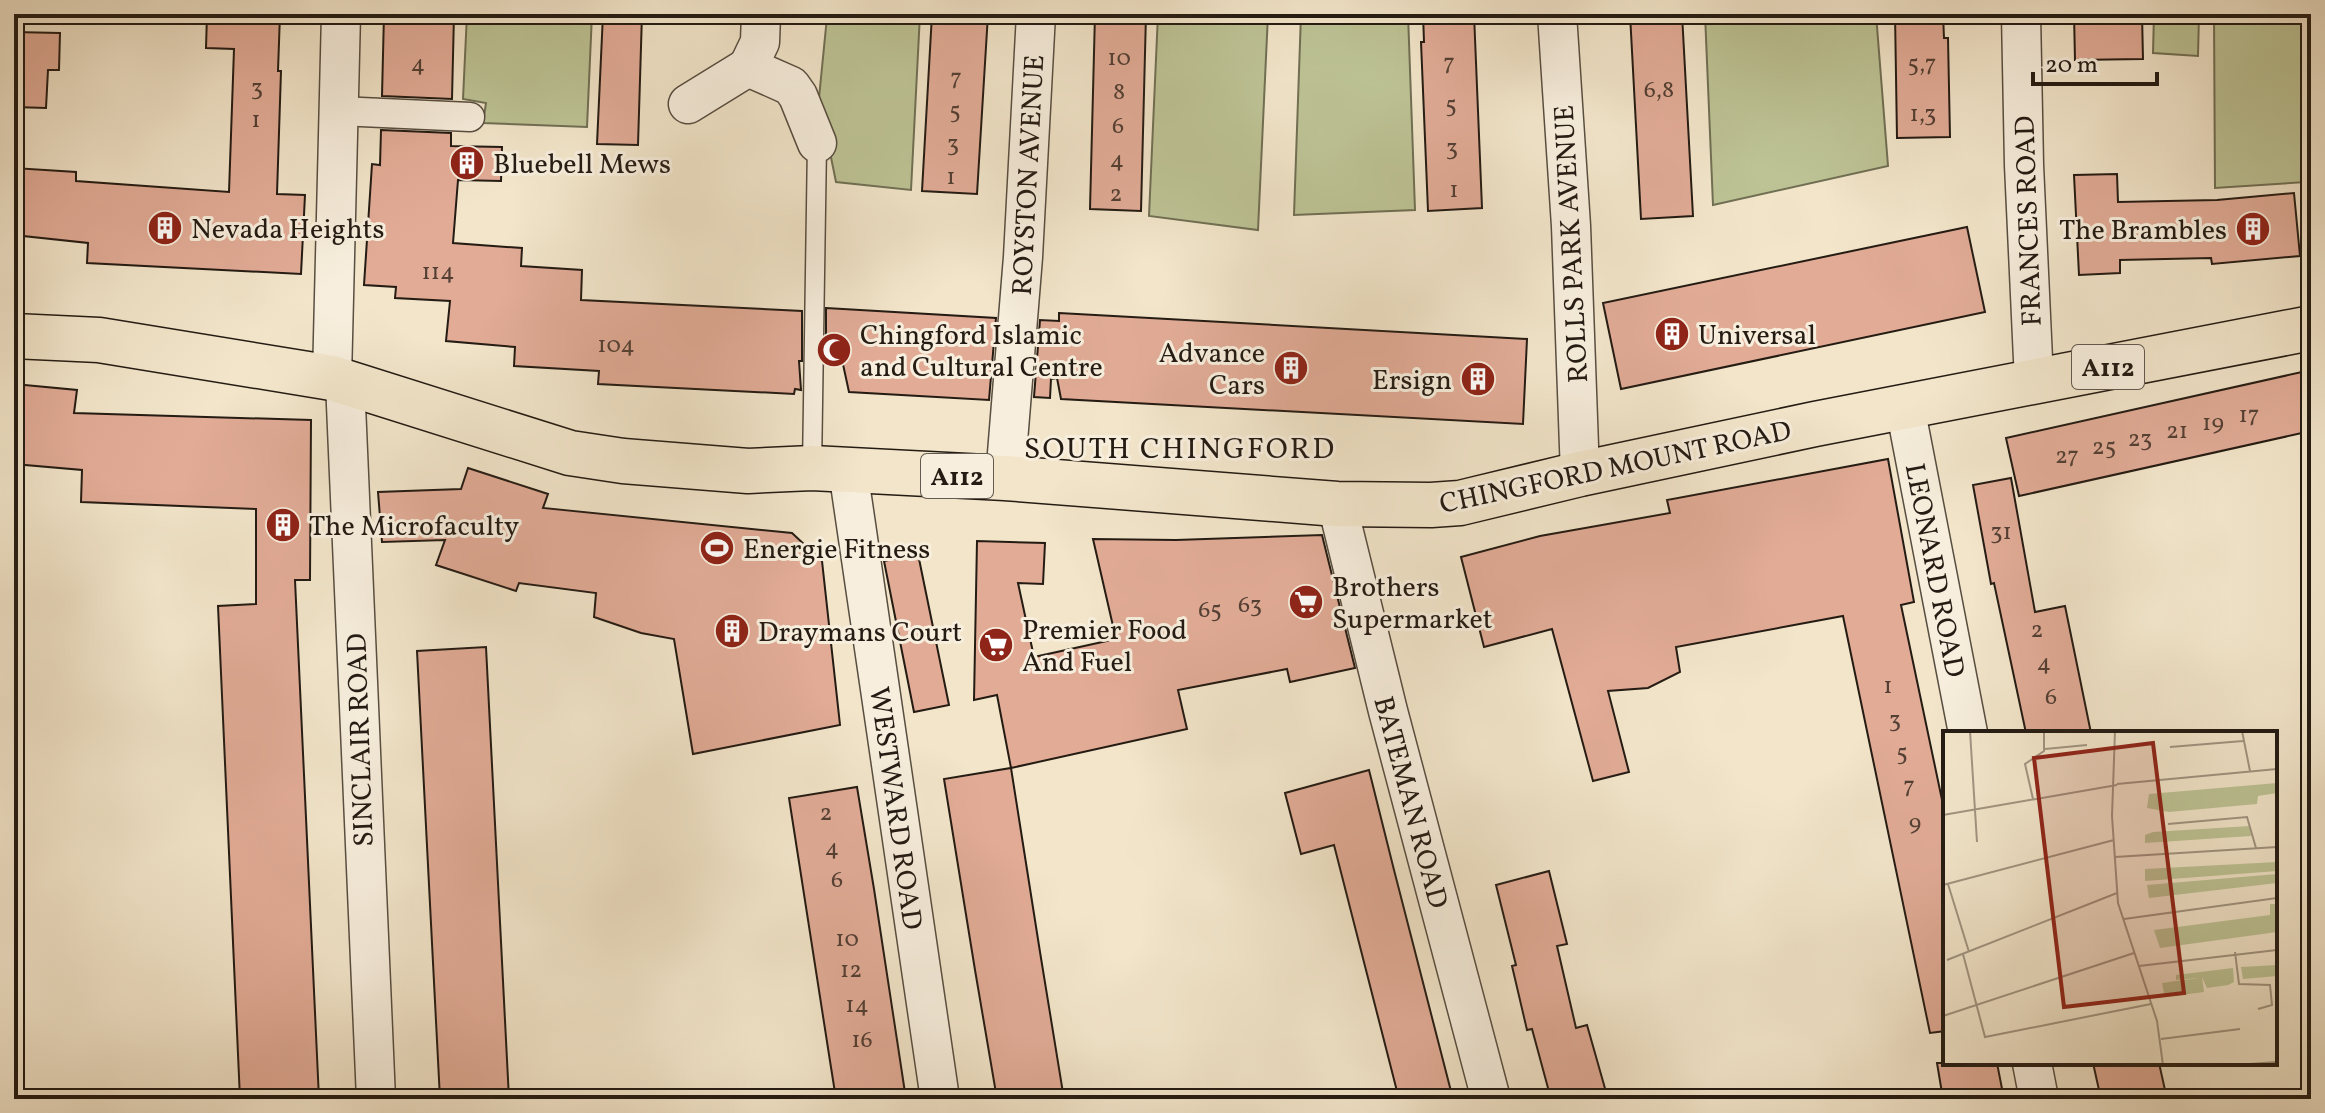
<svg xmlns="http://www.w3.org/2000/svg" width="2325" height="1113" viewBox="0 0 2325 1113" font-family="Vollkorn,serif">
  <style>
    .green { fill: #bdc395; stroke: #706f54; stroke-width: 2 }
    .building { fill: #e1ab96; stroke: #241b13; stroke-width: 2 }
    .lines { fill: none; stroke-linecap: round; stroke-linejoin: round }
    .service-casing { stroke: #584e41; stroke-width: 21 }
    .pedestrian-casing { stroke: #584e41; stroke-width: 31 }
    .minor-casing { stroke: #584e41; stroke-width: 41 }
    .primary-casing { stroke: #241b13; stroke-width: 47 }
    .service { stroke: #f7eedd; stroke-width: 18 }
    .pedestrian { stroke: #f7eedd; stroke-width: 28 }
    .minor { stroke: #f7eedd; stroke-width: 38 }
    .primary { stroke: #f2e5ca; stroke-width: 44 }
    .labels { text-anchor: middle; stroke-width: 6; stroke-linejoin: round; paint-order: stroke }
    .number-label { font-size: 24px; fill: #533f34 }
    .shield { fill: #f7eedd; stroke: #635a50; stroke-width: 2 }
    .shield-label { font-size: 26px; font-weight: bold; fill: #241b13 }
    .poi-label { font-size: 28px; fill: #241b13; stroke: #f7eedd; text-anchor: start }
    .street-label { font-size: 28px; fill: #241b13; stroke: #f7eedd }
    .neighbourhood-label { font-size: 30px; letter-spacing: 2px; fill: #241b13; stroke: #f7eedd }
    .inset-road { fill: none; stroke: #a09481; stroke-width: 2 }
    .view { fill: #8f2418; fill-opacity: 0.15; stroke: #8f2418; stroke-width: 4 }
    .inset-edge { fill: none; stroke: #241b13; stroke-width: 4 }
  </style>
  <rect width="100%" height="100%" fill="#f2e5ca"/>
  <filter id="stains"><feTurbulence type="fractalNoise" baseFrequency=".0025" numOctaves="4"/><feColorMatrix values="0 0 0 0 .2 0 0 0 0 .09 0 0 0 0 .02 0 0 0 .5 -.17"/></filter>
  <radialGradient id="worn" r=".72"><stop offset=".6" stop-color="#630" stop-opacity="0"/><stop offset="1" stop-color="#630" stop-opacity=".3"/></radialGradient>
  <g class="green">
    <path d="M 467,14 L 592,14 L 587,127 L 483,123 L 486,103 L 463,99 Z"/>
    <path d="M 851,14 L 920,14 L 911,190 L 836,182 L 819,98 L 827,17 Z"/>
    <path d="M 1158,14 L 1268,14 L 1258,230 L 1149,216 Z"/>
    <path d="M 1301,14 L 1408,14 L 1415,210 L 1294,215 Z"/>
    <path d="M 1705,14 L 1876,14 L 1888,166 L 1713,205 Z"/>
    <path d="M 2154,14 L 2199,14 L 2198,56 L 2153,53 Z"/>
    <path d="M 2214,14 L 2311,14 L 2311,260 L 2306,182 L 2215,188 Z"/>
  </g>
  <g class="building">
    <path d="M 207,14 L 280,14 L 278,71 L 281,71 L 277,194 L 305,195 L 301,274 L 87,263 L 88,243 L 14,235 L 14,168 L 76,172 L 76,181 L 229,192 L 234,49 L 206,48 Z"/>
    <path d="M 384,14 L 454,14 L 452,99 L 382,96 Z"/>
    <path d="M 603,14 L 642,14 L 638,145 L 597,144 Z"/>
    <path d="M 932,14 L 988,14 L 977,194 L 922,191 Z"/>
    <path d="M 1095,14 L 1146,14 L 1141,211 L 1090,209 Z"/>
    <path d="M 1423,14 L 1474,14 L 1482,208 L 1428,211 L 1421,42 L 1424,42 Z"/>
    <path d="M 1630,14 L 1682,14 L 1693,216 L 1641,219 Z"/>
    <path d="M 1895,14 L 1943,14 L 1944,38 L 1948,38 L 1950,137 L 1897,138 Z"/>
    <path d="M 2074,14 L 2142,14 L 2143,59 L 2075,60 Z"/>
    <path d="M 14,32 L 60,33 L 59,70 L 48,70 L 46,108 L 14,107 Z"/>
    <path d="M 381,130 L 451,133 L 451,146 L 502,147 L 501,181 L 458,180 L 453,243 L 522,248 L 521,266 L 582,270 L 581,300 L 802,311 L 802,361 L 799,361 L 801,390 L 795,389 L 794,394 L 598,384 L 599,371 L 514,366 L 515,347 L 446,341 L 450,301 L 395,298 L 396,287 L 364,285 L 372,164 L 380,165 Z"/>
    <path d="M 2117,174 L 2118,202 L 2217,200 L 2294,193 L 2300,256 L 2212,264 L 2211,258 L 2120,260 L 2120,273 L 2079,275 L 2074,175 Z"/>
    <path d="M 1967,227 L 1985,312 L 1621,389 L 1603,303 Z"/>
    <path d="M 826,308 L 996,318 L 989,400 L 849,392 L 841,355 L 826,357 Z"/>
    <path d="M 1059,313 L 1527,339 L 1523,424 L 1061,399 L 1057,378 L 1051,379 L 1050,398 L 1034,397 L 1040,320 L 1059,321 Z"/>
    <path d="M 2311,370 L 2311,431 L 2019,496 L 2006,438 Z"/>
    <path d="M 14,384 L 77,390 L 74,413 L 311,420 L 310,580 L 295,580 L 319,1099 L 240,1099 L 218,606 L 256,604 L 256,509 L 81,502 L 82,470 L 14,464 Z"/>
    <path d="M 1888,459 L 1914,602 L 1901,605 L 1945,814 L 1945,1031 L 1930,1033 L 1843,616 L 1676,647 L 1680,672 L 1648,688 L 1608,691 L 1629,772 L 1593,781 L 1552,629 L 1484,647 L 1461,557 L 1540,536 L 1670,513 L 1667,500 Z"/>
    <path d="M 468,468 L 548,494 L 543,508 L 792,533 L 822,561 L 840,725 L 693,754 L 674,639 L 641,633 L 594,617 L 596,593 L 519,583 L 516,591 L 436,565 L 445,540 L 382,542 L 378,492 L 461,489 Z"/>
    <path d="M 2011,478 L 2035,612 L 2065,606 L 2091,733 L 2026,733 L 1994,583 L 1991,584 L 1973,485 Z"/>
    <path d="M 1322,535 L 1355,668 L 1290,682 L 1287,669 L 1178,690 L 1187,729 L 1011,768 L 997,695 L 974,700 L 977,541 L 1045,543 L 1043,584 L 1018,583 L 1034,657 L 1116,639 L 1093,539 L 1176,540 Z"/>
    <path d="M 918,554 L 949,705 L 914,712 L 884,561 Z"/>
    <path d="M 486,647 L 509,1099 L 440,1099 L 417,651 Z"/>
    <path d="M 1011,768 L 1040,952 L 1064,1099 L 997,1099 L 975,970 L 944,779 Z"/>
    <path d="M 1369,770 L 1394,870 L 1453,1099 L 1399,1099 L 1334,845 L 1301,854 L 1285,793 Z"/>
    <path d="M 857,787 L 874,889 L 906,1099 L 836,1099 L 830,1061 L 789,798 Z"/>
    <path d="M 1549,871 L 1567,944 L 1557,946 L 1576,1028 L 1587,1025 L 1608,1099 L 1551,1099 L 1532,1029 L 1527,1030 L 1512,966 L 1516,965 L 1496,885 Z"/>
    <path d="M 1937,1063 L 1997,1063 L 2004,1099 L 1943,1099 Z"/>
    <path d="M 2093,1063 L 2159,1063 L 2167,1099 L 2101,1099 Z"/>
  </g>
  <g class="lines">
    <g class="service-casing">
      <path id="service" d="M 812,468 L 817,143"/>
    </g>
    <g class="pedestrian-casing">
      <path id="pedestrian" d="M 339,111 L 470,117"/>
    </g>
    <g class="minor-casing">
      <g id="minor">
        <path d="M 761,14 L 760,42 L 748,67 L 791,86 L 798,96 L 817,143"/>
        <path d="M 1557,14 L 1571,226 L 1580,474"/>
        <path d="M 2021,14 L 2024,165 L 2034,381"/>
        <path d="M 688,104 L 748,67"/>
        <path d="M 332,378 L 341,14"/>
        <path d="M 345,382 L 376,1099"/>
        <path d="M 1905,407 L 1968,733"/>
        <path d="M 848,470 L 940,1099"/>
        <path d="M 1005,478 L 1023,257 L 1036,14"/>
        <path d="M 1337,504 L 1388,711 L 1491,1099"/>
        <path d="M 2032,1063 L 2039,1099"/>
      </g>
    </g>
    <g class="primary-casing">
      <path id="primary" d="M 14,336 L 99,340 L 332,378 L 570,453 L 623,461 L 748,471 L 812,468 L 1005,478 L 1337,504 L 1431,505 L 1460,503 L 1580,474 L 1815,424 L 2311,328"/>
    </g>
    <use href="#service" class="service"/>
    <use href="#pedestrian" class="pedestrian"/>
    <use href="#minor" class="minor"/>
    <use href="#primary" class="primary"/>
  </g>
  <defs>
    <g id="building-disc" transform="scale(1.8)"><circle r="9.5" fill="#8f2418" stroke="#f7eedd"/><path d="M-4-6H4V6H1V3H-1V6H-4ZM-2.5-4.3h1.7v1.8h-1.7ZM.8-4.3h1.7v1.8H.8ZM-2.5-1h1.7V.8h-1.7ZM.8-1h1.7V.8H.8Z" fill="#fff"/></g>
    <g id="mosque-disc" transform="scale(1.8)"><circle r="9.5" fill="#8f2418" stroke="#f7eedd"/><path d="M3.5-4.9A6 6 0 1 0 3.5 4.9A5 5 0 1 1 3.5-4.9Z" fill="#fff"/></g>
    <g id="stadium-disc" transform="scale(1.8)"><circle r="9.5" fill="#8f2418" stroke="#f7eedd"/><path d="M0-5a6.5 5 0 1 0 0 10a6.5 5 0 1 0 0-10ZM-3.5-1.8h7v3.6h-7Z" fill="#fff"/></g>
    <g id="supermarket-disc" transform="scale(1.8)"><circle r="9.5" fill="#8f2418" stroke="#f7eedd"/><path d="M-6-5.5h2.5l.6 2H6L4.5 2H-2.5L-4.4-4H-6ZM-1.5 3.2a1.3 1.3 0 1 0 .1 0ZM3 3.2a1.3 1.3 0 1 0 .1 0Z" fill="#fff"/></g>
  </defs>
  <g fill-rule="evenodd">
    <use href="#building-disc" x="467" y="163"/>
    <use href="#building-disc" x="165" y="228"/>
    <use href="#building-disc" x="2253" y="229"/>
    <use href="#building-disc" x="1672" y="334"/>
    <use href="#mosque-disc" x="834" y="350"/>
    <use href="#building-disc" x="1291" y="368"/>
    <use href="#building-disc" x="1478" y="379"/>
    <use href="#building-disc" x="283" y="525"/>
    <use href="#stadium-disc" x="717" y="548"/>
    <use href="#supermarket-disc" x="1306" y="602"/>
    <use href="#building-disc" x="732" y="631"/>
    <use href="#supermarket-disc" x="996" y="645"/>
  </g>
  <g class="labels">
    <g class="number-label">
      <text x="1119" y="65">10</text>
      <text x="1449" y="70">7</text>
      <text x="418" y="71">4</text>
      <text x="1922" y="71">5,7</text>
      <text x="956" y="85">7</text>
      <text x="257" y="95">3</text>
      <text x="1659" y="97">6,8</text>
      <text x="1119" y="99">8</text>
      <text x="1451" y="112">5</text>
      <text x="955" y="118">5</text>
      <text x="1923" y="121">1,3</text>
      <text x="256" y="127">1</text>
      <text x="1118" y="133">6</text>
      <text x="953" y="151">3</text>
      <text x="1452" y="155">3</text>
      <text x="1117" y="167">4</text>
      <text x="951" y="184">1</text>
      <text x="1454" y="197">1</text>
      <text x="1116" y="201">2</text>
      <text x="438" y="279">114</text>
      <text x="616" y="352">104</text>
      <text x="2249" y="422">17</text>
      <text x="2213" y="430">19</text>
      <text x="2177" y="438">21</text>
      <text x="2140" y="446">23</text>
      <text x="2104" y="454">25</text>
      <text x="2067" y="463">27</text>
      <text x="2001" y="539">31</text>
      <text x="1250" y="612">63</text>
      <text x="1210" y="617">65</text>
      <text x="2037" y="637">2</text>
      <text x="2044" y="670">4</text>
      <text x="1888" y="693">1</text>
      <text x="2051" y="704">6</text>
      <text x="1895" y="727">3</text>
      <text x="1902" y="760">5</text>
      <text x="1909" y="793">7</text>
      <text x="826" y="820">2</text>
      <text x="1915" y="830">9</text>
      <text x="832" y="855">4</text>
      <text x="837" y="887">6</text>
      <text x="847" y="946">10</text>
      <text x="851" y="977">12</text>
      <text x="857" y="1012">14</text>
      <text x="862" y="1047">16</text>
    </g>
    <g class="shield">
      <rect x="2072" y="345" width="72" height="44" rx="6"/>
      <rect x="921" y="454" width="72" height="44" rx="6"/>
    </g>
    <g class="shield-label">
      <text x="2108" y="376">A112</text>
      <text x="957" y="485">A112</text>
    </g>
    <g class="poi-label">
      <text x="493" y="173">Bluebell Mews</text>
      <text x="191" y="238">Nevada Heights</text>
      <text x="2227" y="239" text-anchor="end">The Brambles</text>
      <text x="860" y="344">Chingford Islamic<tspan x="860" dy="32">and Cultural Centre</tspan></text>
      <text x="1698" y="344">Universal</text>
      <text x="1265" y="362" text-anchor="end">Advance<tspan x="1265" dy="32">Cars</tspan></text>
      <text x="1452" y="389" text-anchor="end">Ersign</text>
      <text x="309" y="535">The Microfaculty</text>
      <text x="743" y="558">Energie Fitness</text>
      <text x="1332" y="596">Brothers<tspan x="1332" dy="32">Supermarket</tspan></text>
      <text x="1022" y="639">Premier Food<tspan x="1022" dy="32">And Fuel</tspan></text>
      <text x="758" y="641">Draymans Court</text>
    </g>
    <g class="street-label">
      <text transform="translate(1027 175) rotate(-87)" y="10">ROYSTON AVENUE</text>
      <text transform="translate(2027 221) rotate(-92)" y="10">FRANCES ROAD</text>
      <text transform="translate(1570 244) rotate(-93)" y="10">ROLLS PARK AVENUE</text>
      <text transform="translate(1615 466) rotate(-12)" y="10">CHINGFORD MOUNT ROAD</text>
      <text transform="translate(1936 570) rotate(79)" y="10">LEONARD ROAD</text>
      <text transform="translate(359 740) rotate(-92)" y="10">SINCLAIR ROAD</text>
      <text transform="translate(1412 802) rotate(75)" y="10">BATEMAN ROAD</text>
      <text transform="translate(897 808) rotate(82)" y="10">WESTWARD ROAD</text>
    </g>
    <g class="neighbourhood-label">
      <text x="1180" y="458">SOUTH CHINGFORD</text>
    </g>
  </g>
  <g transform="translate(1943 731)">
    <rect width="334" height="334" fill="#f2e5ca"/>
    <path d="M 334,52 L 334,62 L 315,65 L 314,73 L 226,81 L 204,77 L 206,63 ZM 307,95 L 308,105 L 202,112 L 202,104 L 210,101 ZM 334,131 L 334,140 L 202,150 L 202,138 ZM 334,143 L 334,152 L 206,167 L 204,154 ZM 327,173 L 334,173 L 334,201 L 217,217 L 211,199 L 327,184 ZM 334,234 L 334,245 L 300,248 L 298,236 ZM 290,237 L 291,251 L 285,254 L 264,257 L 259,246 L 261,261 L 214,267 L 221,262 L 219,252 L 256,247 L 233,249 L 233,244 Z" fill="#bdc395"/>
    <path class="inset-road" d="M 27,0 L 34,111M 172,0 L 169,85 L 175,172 L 214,290 L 220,334M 299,0 L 307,40M 227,16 L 300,10M 102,18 L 144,14M 174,53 L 334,38M 90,68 L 82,33 L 101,20 L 101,0M 0,84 L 174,54M 225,93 L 304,86 L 313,117M 172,126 L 334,116M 5,153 L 26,221M 0,154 L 171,109M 181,188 L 334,167M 292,221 L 296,253 L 327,254 L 329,274 L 315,278M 20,223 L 42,306 L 208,273M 4,229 L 174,162M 196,235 L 334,219M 0,285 L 191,222M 218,308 L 297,298M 292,334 L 334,331"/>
    <path class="view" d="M 210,12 L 241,262 L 121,276 L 91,27 Z"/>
    <rect width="334" height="334" class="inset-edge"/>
  </g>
  <rect width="2325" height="1113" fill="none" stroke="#f2e5ca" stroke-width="48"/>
  <rect x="16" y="16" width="2293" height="1081" fill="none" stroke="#241b13" stroke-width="4"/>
  <rect x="24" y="24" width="2277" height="1065" fill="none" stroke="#241b13" stroke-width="2"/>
  <path d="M2033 72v12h124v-12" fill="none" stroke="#241b13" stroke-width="4"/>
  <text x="2045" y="72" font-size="24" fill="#241b13" stroke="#f7eedd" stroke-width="6" paint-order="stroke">20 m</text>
  <rect width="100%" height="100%" filter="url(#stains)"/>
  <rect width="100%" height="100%" fill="url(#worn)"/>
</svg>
